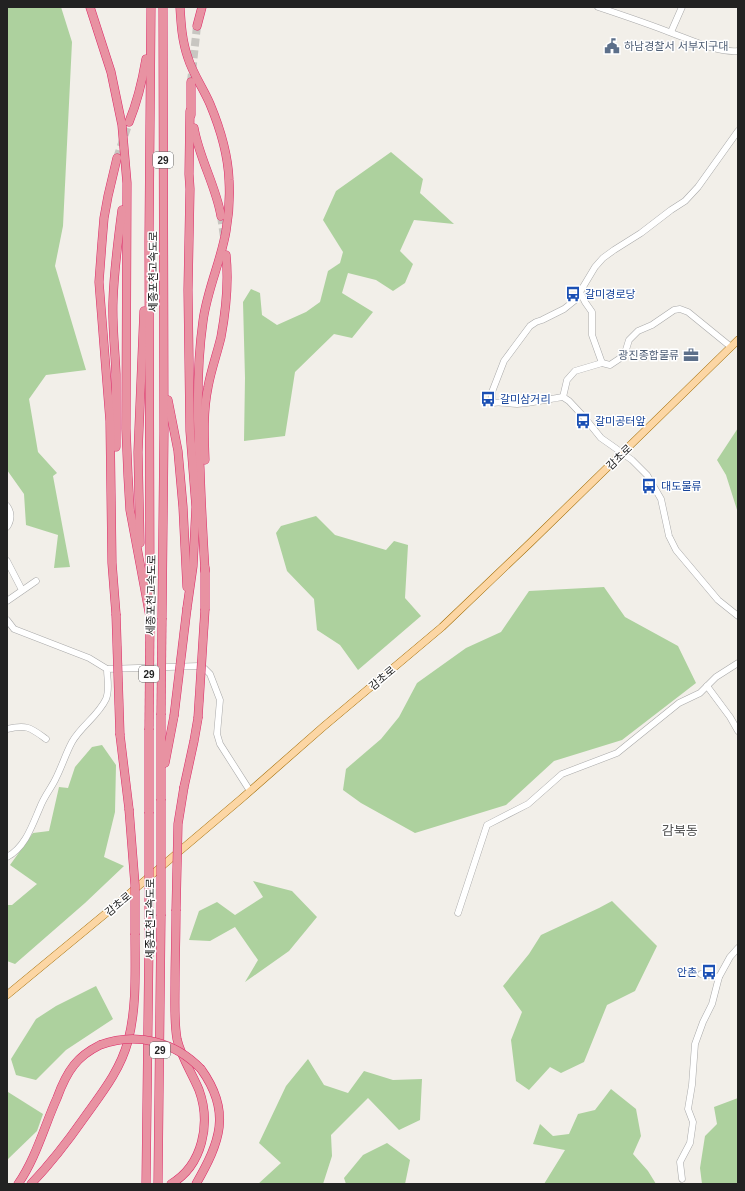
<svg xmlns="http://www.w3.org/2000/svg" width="745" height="1191" viewBox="0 0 745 1191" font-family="Helvetica,'Noto Sans KR',sans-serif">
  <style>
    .forest { fill: #add19e }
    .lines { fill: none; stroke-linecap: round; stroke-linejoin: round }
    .highway-tunnel { stroke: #c8c6c1; stroke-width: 8; stroke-dasharray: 8 4; stroke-linecap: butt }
    .minor-casing { stroke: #a9a9a9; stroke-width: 7 }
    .major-casing { stroke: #a06b00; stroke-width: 8 }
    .highway-casing { stroke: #dc2a67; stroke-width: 9 }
    .minor { stroke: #fff; stroke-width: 6 }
    .major { stroke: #fcd6a4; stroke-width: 7 }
    .highway { stroke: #e892a2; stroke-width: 8 }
    .highway-bridge-casing { stroke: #dc2a67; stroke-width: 9; stroke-linecap: butt }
    .highway-bridge { stroke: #e892a2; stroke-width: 8 }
    .labels { text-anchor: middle; stroke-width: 3; stroke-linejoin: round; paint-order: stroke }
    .shield { fill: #fff; stroke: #646464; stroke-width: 1 }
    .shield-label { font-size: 10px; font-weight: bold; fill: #222 }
    .service-label { font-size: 11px; fill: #4e5e75; stroke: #fff; text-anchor: start }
    .street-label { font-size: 11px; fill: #222; stroke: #fff }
    .transit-label { font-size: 11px; fill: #164399; stroke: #fff; text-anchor: start }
    .quarter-label { font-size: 13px; fill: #555; stroke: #fff }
  </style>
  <rect width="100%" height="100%" fill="#f2efe9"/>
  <g class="forest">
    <path d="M 7,7 L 61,7 L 72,42 L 63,226 L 55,266 L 86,370 L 46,375 L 29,399 L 38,452 L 57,473 L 53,476 L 70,567 L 54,568 L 58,535 L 26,525 L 24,494 L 7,470 Z"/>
    <path d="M 391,152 L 423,179 L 420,193 L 454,224 L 414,220 L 400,251 L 413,264 L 405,283 L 393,291 L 376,280 L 348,273 L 342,293 L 373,312 L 352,338 L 334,334 L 295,372 L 285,436 L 244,441 L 245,378 L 243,302 L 251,289 L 260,293 L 262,315 L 277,325 L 306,312 L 320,302 L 328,271 L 340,263 L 343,252 L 323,220 L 336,191 Z"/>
    <path d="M 738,428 L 738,513 L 726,475 L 717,460 Z"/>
    <path d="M 316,516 L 335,535 L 386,550 L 394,541 L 408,545 L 405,598 L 421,616 L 358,670 L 340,645 L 317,630 L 314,599 L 287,571 L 276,533 L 281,526 Z"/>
    <path d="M 604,587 L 625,617 L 678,646 L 696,683 L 622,740 L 554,761 L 506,805 L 415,833 L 361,803 L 343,790 L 346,769 L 381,739 L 399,717 L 417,683 L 466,648 L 501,632 L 529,591 Z"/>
    <path d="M 102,745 L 116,765 L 115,812 L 104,857 L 124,866 L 85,903 L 15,964 L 7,961 L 7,905 L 12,905 L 37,884 L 10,865 L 33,833 L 49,831 L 59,787 L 68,788 L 75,767 L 92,747 Z"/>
    <path d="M 253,881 L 292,891 L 317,917 L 289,951 L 245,982 L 258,960 L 235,927 L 210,941 L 189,940 L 199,911 L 217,902 L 235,915 L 263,897 Z"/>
    <path d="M 612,901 L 657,946 L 635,991 L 607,1005 L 584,1062 L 561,1073 L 550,1067 L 529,1090 L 516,1081 L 511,1040 L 522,1012 L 503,986 L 529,954 L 541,935 L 599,908 Z"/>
    <path d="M 96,986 L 113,1019 L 66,1050 L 36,1080 L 16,1075 L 11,1059 L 36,1019 L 56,1006 Z"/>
    <path d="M 308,1059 L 324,1085 L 348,1093 L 364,1071 L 393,1080 L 422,1079 L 420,1120 L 399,1130 L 368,1098 L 331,1135 L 332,1156 L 323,1184 L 258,1184 L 281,1163 L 259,1143 L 286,1086 Z"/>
    <path d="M 611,1089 L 636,1109 L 641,1136 L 633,1154 L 648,1171 L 656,1184 L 544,1184 L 565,1150 L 533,1144 L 540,1124 L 553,1136 L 569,1134 L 578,1114 L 595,1110 Z"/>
    <path d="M 8,1092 L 43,1114 L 37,1131 L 7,1160 L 7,1093 Z"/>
    <path d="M 738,1098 L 738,1184 L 702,1184 L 700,1168 L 705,1136 L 717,1124 L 714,1107 Z"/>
    <path d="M 387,1143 L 410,1160 L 405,1184 L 346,1184 L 344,1178 L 363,1155 Z"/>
  </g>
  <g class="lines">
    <g class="highway-tunnel">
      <path d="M 191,82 L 197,26"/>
      <path d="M 117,158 L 129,122"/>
      <path d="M 221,216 L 224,237"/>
    </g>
    <g class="minor-casing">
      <g id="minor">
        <path d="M 598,7 C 622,15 646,23 669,32 C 689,39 717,53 738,51"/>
        <path d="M 671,32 L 682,7"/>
        <path d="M 738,131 L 698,187 L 685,201 L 671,210 L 641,233 L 614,250 L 603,258 L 595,267 L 580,292 L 574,301 L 564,309 L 542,320 L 536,322 L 530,326 L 504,361 L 492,392 L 492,403 C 501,401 508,404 517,404 C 532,403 548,399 563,397 L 569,401 L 584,417 L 601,438 L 611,445 L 632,460 L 647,475 L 661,499 L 669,536 L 676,550 L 718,600 L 738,616"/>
        <path d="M 580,292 L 585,302 L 592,312 L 592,335 L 602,363"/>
        <path d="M 563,397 L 567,380 L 575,371 L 602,363 L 610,365 L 619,359 L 625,353 L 629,340 L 638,331 L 652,325 L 674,310 L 680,309 L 688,312 L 731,347"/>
        <path d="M 7,506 C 12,513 12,519 7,527"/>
        <path d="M 7,561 L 22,590"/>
        <path d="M 7,601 L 36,581"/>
        <path d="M 7,620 L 14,629 L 89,658 L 107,669"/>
        <path d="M 707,686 L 730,717 L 738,731"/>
        <path d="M 7,729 C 27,724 31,728 46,739"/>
        <path d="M 7,857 C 26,847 33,823 41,805 C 45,795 52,787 56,778 C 62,766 66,753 72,742 C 81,726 98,716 106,699 C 110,689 107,679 107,669 L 199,666 L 205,669 L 210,674 L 220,700 L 217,734 L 220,744 L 250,791"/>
        <path d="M 458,913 L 487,825 L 528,804 L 562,774 L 617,753 L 679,703 L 700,693 L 716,677 L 738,663"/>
        <path d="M 701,974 L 719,977"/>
        <path d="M 682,1179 L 680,1162 L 690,1143 L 693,1122 L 688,1109 L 692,1085 L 695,1044 L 703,1022 L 712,1004 L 719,977 L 730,957 L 738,948"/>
      </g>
    </g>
    <g class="major-casing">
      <path id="major" d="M 7,995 L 116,905 L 241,799 L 323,727 L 442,627 L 531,542 L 738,340"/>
    </g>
    <g class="highway-casing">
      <g id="highway">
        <path d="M 90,7 L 111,72 L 122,125 L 127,183 L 126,429 L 128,476 L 130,510 L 150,617"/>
        <path d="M 180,7 C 181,24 182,41 188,58 C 193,74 203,88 210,104 C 220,128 228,154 229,180 C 230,196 229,214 226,231 C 221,261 207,290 203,321 C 196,370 197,420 200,469 C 201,503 203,537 205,571"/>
        <path d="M 197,26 L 202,7"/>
        <path d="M 191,82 L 191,115"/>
        <path d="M 129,122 C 138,100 142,83 146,59"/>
        <path d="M 194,128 C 199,158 216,186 221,216"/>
        <path d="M 168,400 L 178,451 L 183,507 L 187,587"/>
        <path d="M 116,447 C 116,423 116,398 116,374 C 115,349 112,325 113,301 C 114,270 118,240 122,210"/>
        <path d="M 205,460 C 204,436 203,411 208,387 C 211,370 217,354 221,337 C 226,310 229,283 226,255"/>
        <path d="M 140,543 L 138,452 L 144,311"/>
        <path d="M 150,596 L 149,240 L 151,7"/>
        <path d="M 187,608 L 193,566 L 196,507 L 190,431 L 188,290 L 190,189 L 189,174 L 190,111"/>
        <path d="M 205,609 L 205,568"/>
        <path d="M 116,614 L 112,563 L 110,421 L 99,282 L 102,242 L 104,218 L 108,196 L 117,158"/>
        <path d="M 162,618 L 164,431 L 163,7"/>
        <path d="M 149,730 L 149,812"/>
        <path d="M 120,735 L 129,809"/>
        <path d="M 165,763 L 174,716"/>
        <path d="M 184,787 L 194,741 L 198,718"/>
        <path d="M 161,799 L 161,715"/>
        <path d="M 18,1184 C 36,1158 44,1127 57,1098 C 61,1087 66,1075 74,1065 C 81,1056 90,1050 100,1045"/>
        <path d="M 31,1184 C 51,1163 68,1141 84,1118 C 101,1094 120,1071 128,1041 C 137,1007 135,970 135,935"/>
        <path d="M 146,1184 L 149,941"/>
        <path d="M 158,1184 L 161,916"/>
        <path d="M 171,1184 C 203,1165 211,1123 199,1090 C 192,1073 181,1057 177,1039 C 174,1022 175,1003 175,985 C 175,960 176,936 176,911"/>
        <path d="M 196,1184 C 220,1142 232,1112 201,1069"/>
      </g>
    </g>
    <use href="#minor" class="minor"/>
    <use href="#major" class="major"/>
    <use href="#highway" class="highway"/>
    <g class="highway-bridge-casing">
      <g id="highway-bridge">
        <path d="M 116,614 L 120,735"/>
        <path d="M 161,715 L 162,618"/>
        <path d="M 174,716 L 187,608"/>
        <path d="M 198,718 L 205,609"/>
        <path d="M 149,730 L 150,617"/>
        <path d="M 161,799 L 161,916"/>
        <path d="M 129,809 L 135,885 L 135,935"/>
        <path d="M 149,812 L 149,941"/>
        <path d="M 176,911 L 178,824 L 184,787"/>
        <path d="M 100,1045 C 136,1032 174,1041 201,1069"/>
      </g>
    </g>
    <use href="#highway-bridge" class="highway-bridge"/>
  </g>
  <defs>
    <g id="civic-bare" transform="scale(1.2)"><path d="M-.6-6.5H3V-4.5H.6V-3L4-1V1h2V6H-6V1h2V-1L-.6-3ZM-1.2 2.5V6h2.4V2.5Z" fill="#5c6f8a" stroke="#fff" stroke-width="2.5" paint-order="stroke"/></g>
    <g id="bus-bare" transform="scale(1.2)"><path d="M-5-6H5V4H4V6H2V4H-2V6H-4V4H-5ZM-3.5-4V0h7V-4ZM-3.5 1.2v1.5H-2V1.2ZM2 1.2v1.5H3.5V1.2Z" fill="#1a4fb4" stroke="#fff" stroke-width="2.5" paint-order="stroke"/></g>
    <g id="office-bare" transform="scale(1.2)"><path d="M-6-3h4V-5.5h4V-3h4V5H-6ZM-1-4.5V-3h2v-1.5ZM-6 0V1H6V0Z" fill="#5c6f8a" stroke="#fff" stroke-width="2.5" paint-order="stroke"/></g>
  </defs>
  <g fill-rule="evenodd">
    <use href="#civic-bare" x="612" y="46"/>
    <use href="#bus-bare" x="573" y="294"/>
    <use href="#office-bare" x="691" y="355"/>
    <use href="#bus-bare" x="488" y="399"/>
    <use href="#bus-bare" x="583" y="421"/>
    <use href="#bus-bare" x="649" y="486"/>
    <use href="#bus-bare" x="709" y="972"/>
  </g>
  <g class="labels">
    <g class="shield">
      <rect x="153" y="152" width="20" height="16" rx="3"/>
      <rect x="139" y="666" width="20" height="16" rx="3"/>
      <rect x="150" y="1042" width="20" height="16" rx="3"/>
    </g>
    <g class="shield-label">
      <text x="163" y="164">29</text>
      <text x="149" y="678">29</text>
      <text x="160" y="1054">29</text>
    </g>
    <g class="service-label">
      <text x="624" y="50">하남경찰서 서부지구대</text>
      <text x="679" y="359" text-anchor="end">광진종합물류</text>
    </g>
    <g class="street-label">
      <text transform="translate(153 272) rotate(-90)" y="4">세종포천고속도로</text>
      <text transform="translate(619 457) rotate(-44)" y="4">감초로</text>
      <text transform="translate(151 595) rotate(-89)" y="4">세종포천고속도로</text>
      <text transform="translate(382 678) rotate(-40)" y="4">감초로</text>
      <text transform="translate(118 904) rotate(-40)" y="4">감초로</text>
      <text transform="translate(150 919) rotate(-90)" y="4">세종포천고속도로</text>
    </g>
    <g class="transit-label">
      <text x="585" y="298">갈미경로당</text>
      <text x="500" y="403">갈미삼거리</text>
      <text x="595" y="425">갈미공터앞</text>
      <text x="661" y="490">대도물류</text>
      <text x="697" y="976" text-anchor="end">안촌</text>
    </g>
    <g class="quarter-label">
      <text x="680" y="835">감북동</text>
    </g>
  </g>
  <rect width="745" height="1191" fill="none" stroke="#222222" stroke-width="16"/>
</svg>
